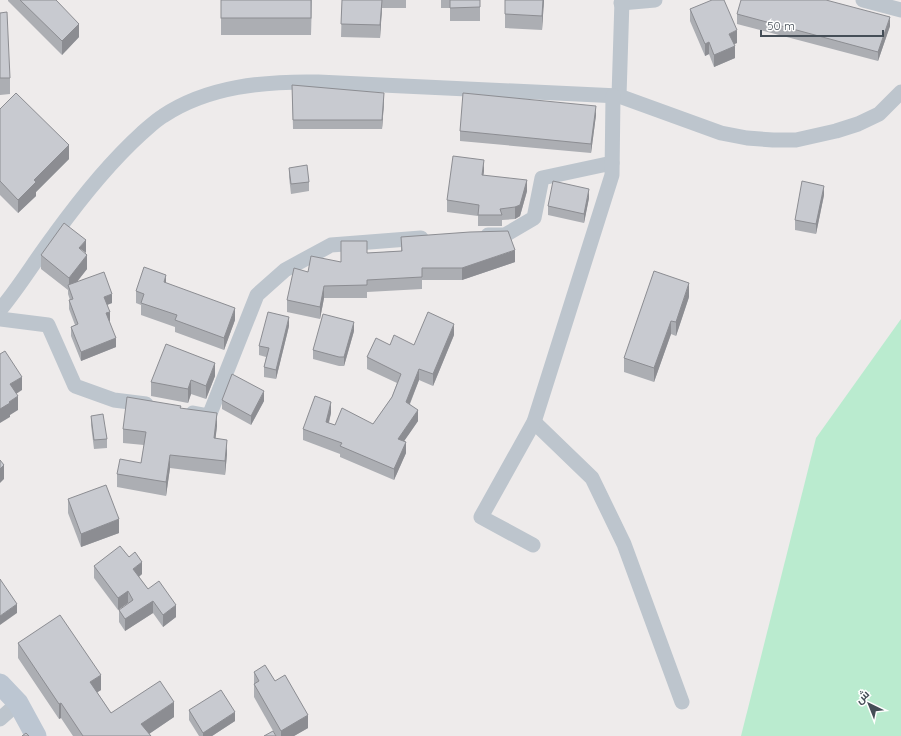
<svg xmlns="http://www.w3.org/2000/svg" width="901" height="736" viewBox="0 0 901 736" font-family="Quicksand,Cairo,sans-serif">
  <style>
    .green { fill: #baebcf }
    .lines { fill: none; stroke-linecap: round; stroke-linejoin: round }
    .minor { stroke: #bdc5cd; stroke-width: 15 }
    .secondary { stroke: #bcc6d2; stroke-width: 21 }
    .wall { fill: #acaeb3 }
    .shaded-wall { fill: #8c8d92 }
    .building { fill: #c8cad0; stroke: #8c8d92 }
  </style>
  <rect width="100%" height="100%" fill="#eeebeb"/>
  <path class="green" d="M 901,319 L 901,736 L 741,736 L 816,438 Z"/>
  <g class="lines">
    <g class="minor">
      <path d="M 863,0 L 901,10"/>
      <path d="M 621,3 L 655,0"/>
      <path d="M 619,96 L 622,0"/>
      <path d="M 488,235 L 505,235 L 534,218 L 542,178 L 612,163"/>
      <path d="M 0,310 C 20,286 36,259 55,234 C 81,198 109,163 142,133 C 149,127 155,121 163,116 C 208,86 265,81 318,82 L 619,96 L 721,133 L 747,138 L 773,140 L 796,140 L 836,131 L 858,124 L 879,114 L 901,92"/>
      <path d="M 0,319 L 48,325 L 75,386 L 114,400 L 146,404"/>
      <path d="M 193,413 L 209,416 L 257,295 L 285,270 L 331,245 L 421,238"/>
      <path d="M 534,422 L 592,478 L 624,544 L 682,702"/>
      <path d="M 533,545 L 481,517 L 534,422 L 612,175 L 613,96"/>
      <path d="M 0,719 L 18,703"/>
    </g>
    <path class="secondary" d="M 0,684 L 18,703 L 36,736"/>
  </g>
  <g class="wall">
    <path d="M 8,0 L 56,0 L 79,37 L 62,55 L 8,1 Z"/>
    <path d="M 221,0 L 312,0 L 311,35 L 221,35 Z"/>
    <path d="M 342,0 L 406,0 L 406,8 L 382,8 L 380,38 L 341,37 Z"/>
    <path d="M 441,0 L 480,0 L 480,21 L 450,21 L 450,8 L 441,8 Z"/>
    <path d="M 505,0 L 544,0 L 542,30 L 505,28 Z"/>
    <path d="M 690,9 L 737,43 L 734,44 L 735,58 L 714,67 L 709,54 L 705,56 L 690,21 Z"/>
    <path d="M 0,13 L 10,78 L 10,94 L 0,95 Z"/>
    <path d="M 737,14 L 890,26 L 878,61 L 737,24 Z"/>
    <path d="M 292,85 L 384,102 L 382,129 L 293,129 Z"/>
    <path d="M 0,109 L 69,159 L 36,192 L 36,196 L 18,213 L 0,195 Z"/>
    <path d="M 596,115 L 591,153 L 460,141 L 460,131 Z"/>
    <path d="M 289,168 L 309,182 L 309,191 L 291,194 L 289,177 Z"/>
    <path d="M 484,171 L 483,175 L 527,191 L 520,216 L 515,219 L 502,220 L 502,226 L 478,226 L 478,216 L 447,212 L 447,200 Z"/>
    <path d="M 824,195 L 816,234 L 795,230 L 795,220 Z"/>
    <path d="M 589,198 L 584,223 L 548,215 L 548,206 Z"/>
    <path d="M 401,237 L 515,262 L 462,280 L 422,280 L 422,289 L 367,292 L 367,298 L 324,298 L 320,319 L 287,312 L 287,300 L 308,272 L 341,262 L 367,253 L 401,251 Z"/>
    <path d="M 86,253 L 87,269 L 77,281 L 112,303 L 107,305 L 110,321 L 109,321 L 116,347 L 81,361 L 71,336 L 71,327 L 75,325 L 69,309 L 69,300 L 70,300 L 68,294 L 68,290 L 41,269 L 41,255 Z"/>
    <path d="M 166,283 L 235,320 L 224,350 L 175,332 L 175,327 L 141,315 L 141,305 L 136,303 L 136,291 Z"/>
    <path d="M 689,297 L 676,336 L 671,334 L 654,382 L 624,372 L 624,358 Z"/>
    <path d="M 289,326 L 276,379 L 264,377 L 264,367 L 266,357 L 259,355 L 259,346 Z"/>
    <path d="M 354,331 L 344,366 L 339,366 L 313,359 L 313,350 Z"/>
    <path d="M 454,335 L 433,386 L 419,380 L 410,404 L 418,421 L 404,441 L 406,453 L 394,480 L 340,457 L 340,454 L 303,440 L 303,429 L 331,413 L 329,423 L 335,425 L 373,424 L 392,397 L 397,383 L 367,369 L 367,357 L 390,345 L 414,345 Z"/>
    <path d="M 215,376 L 206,399 L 191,394 L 188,403 L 151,396 L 151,382 Z"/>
    <path d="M 222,400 L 264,401 L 251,425 L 222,409 Z"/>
    <path d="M 181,409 L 217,426 L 215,439 L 227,454 L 225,475 L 170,468 L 166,496 L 117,487 L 117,474 L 141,463 L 144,445 L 123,443 L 123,429 Z"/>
    <path d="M 91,416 L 107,439 L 107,448 L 94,449 L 91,425 Z"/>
    <path d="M 68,499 L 119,533 L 81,547 L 68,513 Z"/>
    <path d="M 94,566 L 142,574 L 139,577 L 148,589 L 176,617 L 163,627 L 153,613 L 125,631 L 119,622 L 119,610 L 128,604 L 128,603 L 118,610 L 94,578 Z"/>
    <path d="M 18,643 L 101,690 L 97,692 L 111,713 L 174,717 L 149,734 L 151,736 L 73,736 L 61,718 L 59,719 L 18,658 Z"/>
    <path d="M 254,672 L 275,681 L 308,728 L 294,736 L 276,736 L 254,697 Z"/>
    <path d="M 189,710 L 235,721 L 212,736 L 199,736 L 189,720 Z"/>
  </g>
  <g class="shaded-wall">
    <path d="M 382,0 L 382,8 L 380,38 L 380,25 Z"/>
    <path d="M 543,0 L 544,0 L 542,30 L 542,16 Z"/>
    <path d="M 890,17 L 890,26 L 878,61 L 878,52 Z"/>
    <path d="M 79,24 L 79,37 L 62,55 L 62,41 Z"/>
    <path d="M 737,30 L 737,43 L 729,46 L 729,34 Z"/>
    <path d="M 709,42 L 709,54 L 705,56 L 705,44 Z"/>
    <path d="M 735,46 L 735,58 L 714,67 L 714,55 Z"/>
    <path d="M 384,93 L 384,102 L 382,129 L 382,120 Z"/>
    <path d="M 596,106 L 596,115 L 591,153 L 591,144 Z"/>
    <path d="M 69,145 L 69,159 L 36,192 L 36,196 L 18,213 L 18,200 L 34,180 Z"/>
    <path d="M 484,160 L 484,171 L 482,186 L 482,175 Z"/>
    <path d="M 527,180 L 527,191 L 520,216 L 515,219 L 515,207 Z"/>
    <path d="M 824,186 L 824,195 L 816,234 L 816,224 Z"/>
    <path d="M 589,189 L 589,198 L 584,223 L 584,214 Z"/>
    <path d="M 86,240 L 86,253 L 79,248 Z"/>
    <path d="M 515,250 L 515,262 L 462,280 L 462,268 Z"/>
    <path d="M 87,255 L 87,269 L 70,291 L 69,289 L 69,278 Z"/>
    <path d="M 166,275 L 166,287 L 164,282 Z"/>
    <path d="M 689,283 L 689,297 L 676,336 L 676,322 Z"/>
    <path d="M 324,286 L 324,298 L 320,319 L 320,307 Z"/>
    <path d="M 112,294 L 112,303 L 104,306 L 104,297 Z"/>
    <path d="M 235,308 L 235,320 L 224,350 L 224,338 Z"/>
    <path d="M 110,312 L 110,321 L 106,323 L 106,313 Z"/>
    <path d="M 289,317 L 289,326 L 276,379 L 276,370 Z"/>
    <path d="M 671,321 L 671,334 L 654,382 L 654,368 Z"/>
    <path d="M 354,322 L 354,331 L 344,366 L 344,357 Z"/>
    <path d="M 454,324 L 454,335 L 433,386 L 433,374 Z"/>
    <path d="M 116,338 L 116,347 L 81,361 L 81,352 Z"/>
    <path d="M 215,363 L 215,376 L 206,399 L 206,386 Z"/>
    <path d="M 419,369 L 419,380 L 406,413 L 406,402 Z"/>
    <path d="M 22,377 L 22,390 L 10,398 L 10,384 Z"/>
    <path d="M 191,380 L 191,394 L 188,403 L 188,389 Z"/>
    <path d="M 264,391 L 264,401 L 251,425 L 251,416 Z"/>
    <path d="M 18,396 L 18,410 L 10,415 L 10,417 L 0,423 L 0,409 L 9,402 Z"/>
    <path d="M 331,402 L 331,413 L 326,433 L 326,422 Z"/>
    <path d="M 418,410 L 418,421 L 398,450 L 398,439 Z"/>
    <path d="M 217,413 L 217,426 L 214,452 L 214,438 Z"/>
    <path d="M 227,440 L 227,454 L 225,475 L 225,461 Z"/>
    <path d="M 406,442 L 406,453 L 394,480 L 394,469 Z"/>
    <path d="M 170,455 L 170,468 L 166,496 L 166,482 Z"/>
    <path d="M 4,465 L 4,479 L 0,483 L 0,469 Z"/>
    <path d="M 119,519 L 119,533 L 81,547 L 81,534 Z"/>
    <path d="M 142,562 L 142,574 L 133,581 L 133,569 Z"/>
    <path d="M 128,591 L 128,603 L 118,610 L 118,598 Z"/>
    <path d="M 153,601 L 153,613 L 125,631 L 125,619 Z"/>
    <path d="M 17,604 L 17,613 L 0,625 L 0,616 Z"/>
    <path d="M 176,605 L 176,617 L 163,627 L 163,615 Z"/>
    <path d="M 101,675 L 101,690 L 90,697 L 90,682 Z"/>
    <path d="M 174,702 L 174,717 L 146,736 L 141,724 Z"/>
    <path d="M 61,703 L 61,718 L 59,719 L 59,704 Z"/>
    <path d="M 235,712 L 235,721 L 212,736 L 203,736 L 203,733 Z"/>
    <path d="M 308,715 L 308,728 L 294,736 L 281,736 L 281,731 Z"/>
  </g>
  <g class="building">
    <path d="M 20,0 L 56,0 L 79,24 L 62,41 Z"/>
    <rect x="221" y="0" width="90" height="18"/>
    <path d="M 342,0 L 382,0 L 380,25 L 341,24 Z"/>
    <path d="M 450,0 L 480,0 L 480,7 L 450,8 Z"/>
    <path d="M 505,0 L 543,0 L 542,16 L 505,14 Z"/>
    <path d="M 712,0 L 724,0 L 737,30 L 729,34 L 735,46 L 714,55 L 709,42 L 705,44 L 690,9 Z"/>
    <path d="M 741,0 L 826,0 L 890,17 L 878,52 L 737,14 Z"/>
    <path d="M 7,12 L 10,78 L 0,78 L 0,13 Z"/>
    <path d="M 292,85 L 384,93 L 382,120 L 293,120 Z"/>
    <path d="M 16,93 L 69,145 L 34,180 L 36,182 L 18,200 L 0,181 L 0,109 Z"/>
    <path d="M 463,93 L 596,106 L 591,144 L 460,131 Z"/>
    <path d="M 453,156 L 484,160 L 482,175 L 527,180 L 520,205 L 515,207 L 500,209 L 502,215 L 478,215 L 479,205 L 447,200 Z"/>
    <path d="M 307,165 L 309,182 L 291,184 L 289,168 Z"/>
    <path d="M 553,181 L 589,189 L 584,214 L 548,206 Z"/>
    <path d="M 802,181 L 824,186 L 816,224 L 795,220 Z"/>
    <path d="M 64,223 L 86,240 L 79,248 L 87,255 L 69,278 L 41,255 Z"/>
    <path d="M 508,231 L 515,250 L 462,268 L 422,268 L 422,277 L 367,280 L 367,285 L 324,286 L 320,307 L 287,300 L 294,268 L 308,272 L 311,256 L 341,262 L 341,241 L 367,241 L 367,253 L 402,251 L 401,237 L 470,232 Z"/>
    <path d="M 144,267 L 166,275 L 164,282 L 235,308 L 224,338 L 175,320 L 177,315 L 141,303 L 144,294 L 136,291 Z"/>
    <path d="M 654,271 L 689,283 L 676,322 L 671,321 L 654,368 L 624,358 Z"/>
    <path d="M 104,272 L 112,294 L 104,297 L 110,312 L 106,313 L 116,338 L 81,352 L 71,327 L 78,324 L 69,300 L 73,299 L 68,285 Z"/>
    <path d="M 268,312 L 289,317 L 276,370 L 264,367 L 269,348 L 259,346 Z"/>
    <path d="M 428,312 L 454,324 L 433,374 L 419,369 L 406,402 L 418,410 L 398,439 L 406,442 L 394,469 L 340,446 L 342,443 L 303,429 L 315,396 L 331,402 L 326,422 L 335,425 L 342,408 L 373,424 L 392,397 L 401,374 L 367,357 L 376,338 L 390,345 L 394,335 L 414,345 Z"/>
    <path d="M 323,314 L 354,322 L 344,357 L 339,357 L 313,350 Z"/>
    <path d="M 166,344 L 215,363 L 206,386 L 191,380 L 188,389 L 151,382 Z"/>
    <path d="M 5,351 L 22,377 L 10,384 L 18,396 L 9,402 L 10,403 L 0,409 L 0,354 Z"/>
    <path d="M 232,374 L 264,391 L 251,416 L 222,400 Z"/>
    <path d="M 127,397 L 181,406 L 180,408 L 217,413 L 214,438 L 227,440 L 225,461 L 170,455 L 166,482 L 117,474 L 120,459 L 141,463 L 146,432 L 123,429 Z"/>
    <path d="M 103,414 L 107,439 L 94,440 L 91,416 Z"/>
    <path d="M 0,460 L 4,465 L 0,469 Z"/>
    <path d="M 106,485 L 119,519 L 81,534 L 68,499 Z"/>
    <path d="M 120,546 L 129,557 L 135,552 L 142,562 L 133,569 L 148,589 L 159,581 L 176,605 L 163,615 L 153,601 L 125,619 L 119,610 L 133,600 L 128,591 L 118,598 L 94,566 Z"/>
    <path d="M 0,579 L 17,604 L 0,616 Z"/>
    <path d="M 60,615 L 101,675 L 90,682 L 111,713 L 160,681 L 174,702 L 141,724 L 151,736 L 83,736 L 61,703 L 59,704 L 18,643 Z"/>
    <path d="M 265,665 L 275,681 L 285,675 L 308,715 L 281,731 L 254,684 L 259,681 L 254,672 Z"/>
    <path d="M 221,690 L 235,712 L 203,733 L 189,710 Z"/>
    <path d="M 273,731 L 276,736 L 264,736 Z"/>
    <path d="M 26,733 L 29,736 L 22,736 Z"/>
  </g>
  <g transform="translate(869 704) rotate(317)" stroke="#ffffff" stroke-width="3" paint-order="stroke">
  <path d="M0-3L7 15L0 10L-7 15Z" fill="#454e57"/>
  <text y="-6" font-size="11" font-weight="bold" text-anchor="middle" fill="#454e57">ش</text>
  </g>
  <path d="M761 30v6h122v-6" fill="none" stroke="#454e57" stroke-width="2"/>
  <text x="767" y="30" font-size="12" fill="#454e57" stroke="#ffffff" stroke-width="3" paint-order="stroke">50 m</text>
</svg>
